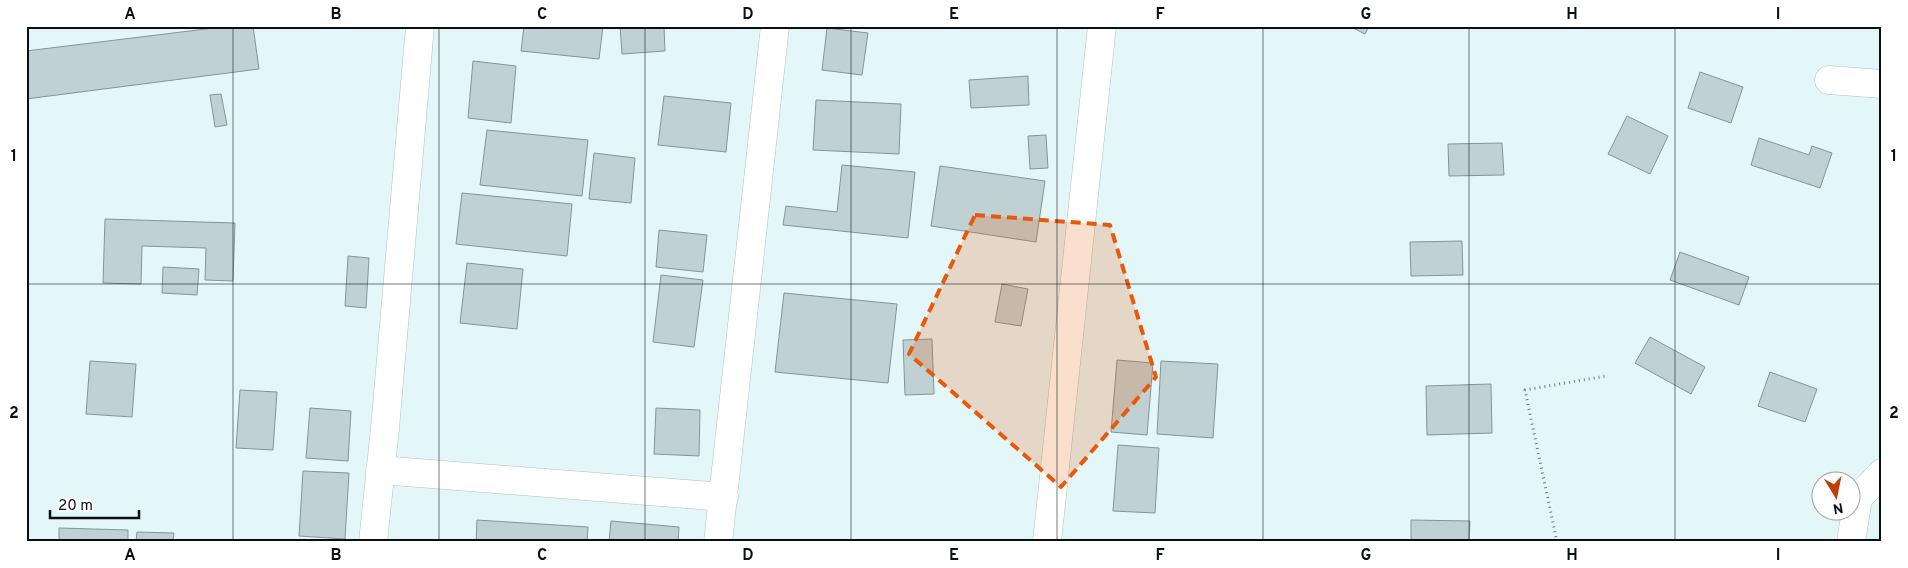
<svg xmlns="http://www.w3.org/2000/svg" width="1908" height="568" viewBox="0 0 1908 568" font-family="Overpass,sans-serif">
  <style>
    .building { fill: #bfd1d2; stroke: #849596 }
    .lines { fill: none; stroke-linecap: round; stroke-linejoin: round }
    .street-casing { stroke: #afc1c1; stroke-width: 29 }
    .path { stroke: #707c7c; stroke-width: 3; stroke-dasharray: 1 4; stroke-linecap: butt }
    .street { stroke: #fff; stroke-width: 28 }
    .marked { fill: #e8590c; fill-opacity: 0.2; stroke: #e8590c; stroke-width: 4; stroke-dasharray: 10 6; stroke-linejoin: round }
    .grid { fill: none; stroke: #0a1010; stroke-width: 1; stroke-opacity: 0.55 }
    .neatline { fill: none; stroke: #0a1010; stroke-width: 2 }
    .grid-label { font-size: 16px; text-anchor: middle; font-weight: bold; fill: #0a1010 }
  </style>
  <rect width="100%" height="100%" fill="#e4f7f8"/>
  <g class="building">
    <path d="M 214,26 L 253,26 L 259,69 L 26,99 L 26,51 L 214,28 Z"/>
    <path d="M 524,26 L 603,26 L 599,59 L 521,51 Z"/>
    <path d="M 620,26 L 664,26 L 665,51 L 622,54 Z"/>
    <path d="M 1349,26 L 1369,26 L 1365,34 Z"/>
    <path d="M 827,28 L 868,33 L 862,75 L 822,70 Z"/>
    <path d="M 473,61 L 516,66 L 511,123 L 468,118 Z"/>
    <path d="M 1700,72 L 1743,87 L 1731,123 L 1688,108 Z"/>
    <path d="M 1028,76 L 1029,105 L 971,108 L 969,80 Z"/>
    <path d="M 221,94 L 227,125 L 215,127 L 210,95 Z"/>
    <path d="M 664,96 L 731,103 L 726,152 L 658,145 Z"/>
    <path d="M 816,100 L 901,104 L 899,154 L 813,150 Z"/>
    <path d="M 1627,116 L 1668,136 L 1650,174 L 1608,154 Z"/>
    <path d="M 487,130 L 588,140 L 582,196 L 480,185 Z"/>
    <path d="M 1046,135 L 1048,168 L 1030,169 L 1028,136 Z"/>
    <path d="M 1759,138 L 1809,155 L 1812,146 L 1832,153 L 1820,188 L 1751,165 Z"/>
    <path d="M 1502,143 L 1504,175 L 1449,176 L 1448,144 Z"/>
    <path d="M 594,153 L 635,158 L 631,203 L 589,199 Z"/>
    <path d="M 842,165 L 915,172 L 908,238 L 783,225 L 786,206 L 837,212 Z"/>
    <path d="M 940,166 L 1045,181 L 1036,242 L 931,226 Z"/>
    <path d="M 462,193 L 572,204 L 567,256 L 456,244 Z"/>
    <path d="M 105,219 L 235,223 L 233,281 L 205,280 L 206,248 L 142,246 L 141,284 L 103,283 Z"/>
    <path d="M 659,230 L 707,235 L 703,272 L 656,267 Z"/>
    <path d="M 1462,241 L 1463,275 L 1411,276 L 1410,242 Z"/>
    <path d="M 1680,252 L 1749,277 L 1739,305 L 1670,280 Z"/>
    <path d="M 348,256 L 369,258 L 366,308 L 345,306 Z"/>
    <path d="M 467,263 L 523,269 L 517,329 L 460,323 Z"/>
    <path d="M 163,267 L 199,269 L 197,295 L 162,293 Z"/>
    <path d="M 661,275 L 703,280 L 694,347 L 653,342 Z"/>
    <path d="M 1002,284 L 1028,289 L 1021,326 L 995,322 Z"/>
    <path d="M 784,293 L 897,304 L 888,383 L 775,372 Z"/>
    <path d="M 1650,337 L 1705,367 L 1691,394 L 1635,363 Z"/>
    <path d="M 932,339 L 934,394 L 905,395 L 903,340 Z"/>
    <path d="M 1117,360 L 1153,363 L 1147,435 L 1111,432 Z"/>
    <path d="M 90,361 L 136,364 L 132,417 L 86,414 Z"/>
    <path d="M 1161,361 L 1218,364 L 1213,438 L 1157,434 Z"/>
    <path d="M 1770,372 L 1817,389 L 1805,422 L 1758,406 Z"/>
    <path d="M 1491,384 L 1492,433 L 1427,435 L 1426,386 Z"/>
    <path d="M 240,390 L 277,392 L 273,450 L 236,448 Z"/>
    <path d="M 310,408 L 351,411 L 348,461 L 306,458 Z"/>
    <path d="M 656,408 L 700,410 L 699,456 L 654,454 Z"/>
    <path d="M 1118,445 L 1159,448 L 1155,513 L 1113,511 Z"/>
    <path d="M 303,471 L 349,473 L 345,539 L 299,536 Z"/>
    <path d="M 477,520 L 588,527 L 587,542 L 476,542 Z"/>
    <path d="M 1411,520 L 1470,521 L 1469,542 L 1411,542 Z"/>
    <path d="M 611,521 L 679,527 L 678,542 L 609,542 Z"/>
    <path d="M 59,528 L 128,530 L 128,542 L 59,542 Z"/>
    <path d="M 137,532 L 174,533 L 173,542 L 136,542 Z"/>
  </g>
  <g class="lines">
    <g class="street-casing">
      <g id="street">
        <path d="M 1829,80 L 1882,84"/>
        <path d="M 380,470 L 724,497"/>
        <path d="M 373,542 L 385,428 L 420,26"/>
        <path d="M 718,542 L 775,26"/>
        <path d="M 1047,542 L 1102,26"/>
        <path d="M 1851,542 L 1858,498 L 1882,473"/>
      </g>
    </g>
    <path class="path" d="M 1557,542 L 1525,390 L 1606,376"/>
    <use href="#street" class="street"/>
  </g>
  <path class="marked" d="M 975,215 L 1110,225 L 1156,377 L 1061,487 L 909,354 Z"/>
  <path class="grid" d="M 233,26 L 233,542M 439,26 L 439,542M 645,26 L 645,542M 851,26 L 851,542M 1057,26 L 1057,542M 1263,26 L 1263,542M 1469,26 L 1469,542M 1675,26 L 1675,542M 26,284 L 1882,284"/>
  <rect width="1908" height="568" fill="none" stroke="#ffffff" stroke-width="55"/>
  <g transform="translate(1836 496) rotate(170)"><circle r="24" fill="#ffffff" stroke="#9d9f9f"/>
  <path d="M0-4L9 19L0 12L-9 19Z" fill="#c23b00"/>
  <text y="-8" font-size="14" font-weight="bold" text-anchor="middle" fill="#0a1010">N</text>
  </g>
  <path d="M50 510v8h89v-8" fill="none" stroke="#0a1010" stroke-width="2.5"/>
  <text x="58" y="510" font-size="15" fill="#0a1010" stroke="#ffffff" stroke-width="4" paint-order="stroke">20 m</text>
  <rect x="28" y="28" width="1852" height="512" class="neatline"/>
  <g class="grid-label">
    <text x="130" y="19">A</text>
    <text x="336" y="19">B</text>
    <text x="542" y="19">C</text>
    <text x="748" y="19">D</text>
    <text x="954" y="19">E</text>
    <text x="1160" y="19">F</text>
    <text x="1366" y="19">G</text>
    <text x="1572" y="19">H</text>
    <text x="1778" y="19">I</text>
    <text x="14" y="161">1</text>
    <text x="1894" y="161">1</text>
    <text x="14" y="418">2</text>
    <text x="1894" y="418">2</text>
    <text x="130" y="560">A</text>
    <text x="336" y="560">B</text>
    <text x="542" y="560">C</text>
    <text x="748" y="560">D</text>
    <text x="954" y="560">E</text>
    <text x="1160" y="560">F</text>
    <text x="1366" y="560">G</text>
    <text x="1572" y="560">H</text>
    <text x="1778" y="560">I</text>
  </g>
</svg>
